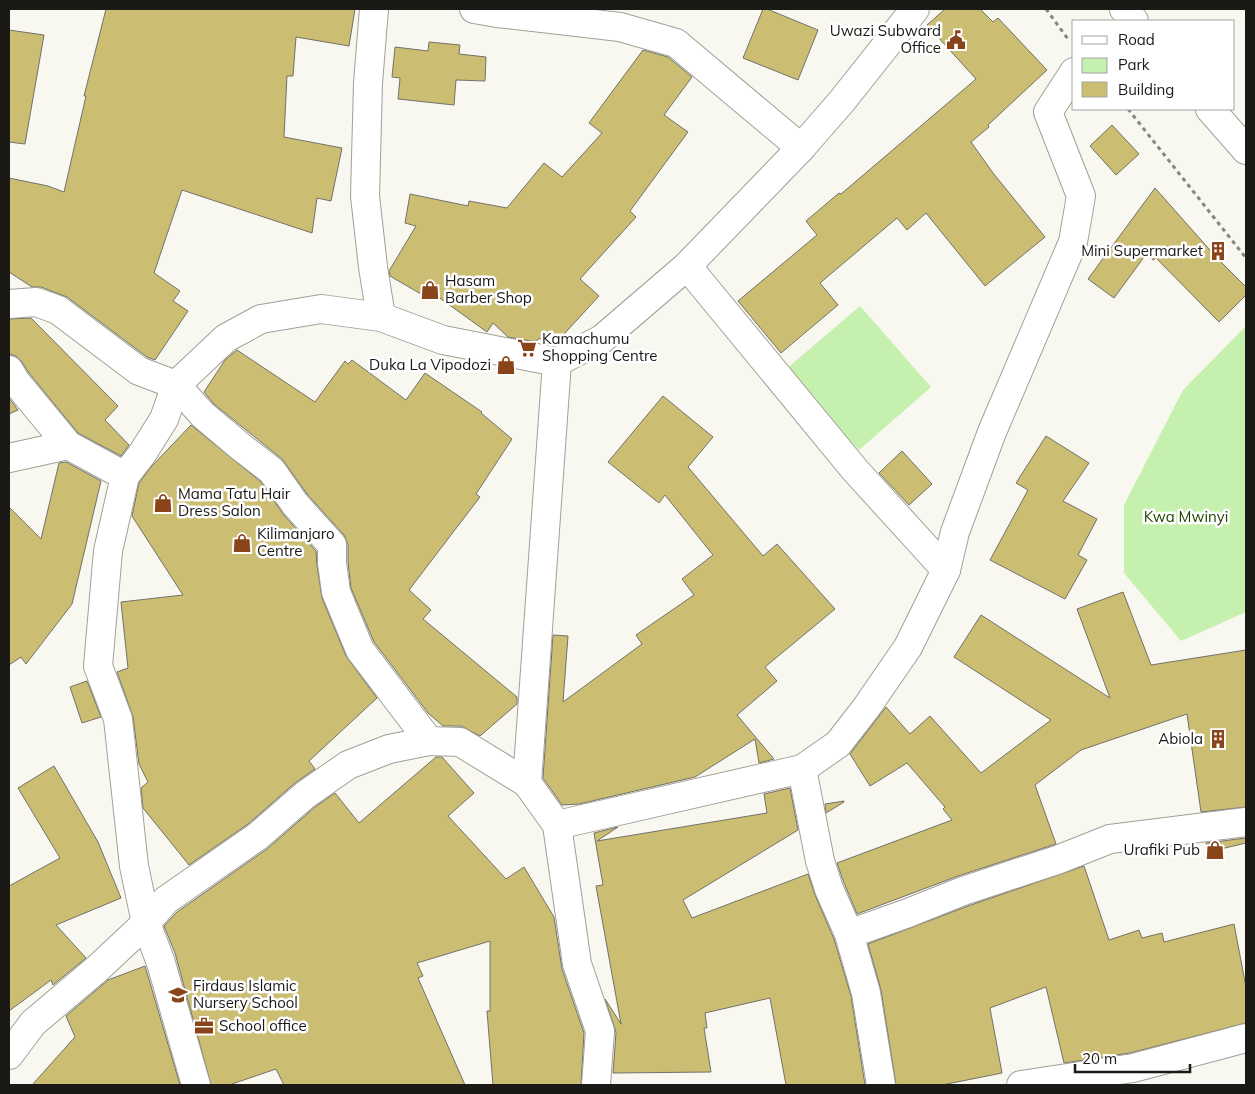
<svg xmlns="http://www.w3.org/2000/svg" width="1255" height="1094" viewBox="0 0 1255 1094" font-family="Mulish,sans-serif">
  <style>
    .green { fill: #c6f0ae }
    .building { fill: #cbbd71; stroke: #73716a }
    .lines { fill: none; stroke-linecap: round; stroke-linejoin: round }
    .street-casing { stroke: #a1a098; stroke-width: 30 }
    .secondary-casing { stroke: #a1a098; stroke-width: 30 }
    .path { stroke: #86857f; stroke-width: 3; stroke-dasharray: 4 4; stroke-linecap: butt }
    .street { stroke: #fff; stroke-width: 28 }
    .secondary { stroke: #fff; stroke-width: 28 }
    .labels { text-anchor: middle; stroke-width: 5; stroke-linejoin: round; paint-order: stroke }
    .poi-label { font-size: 15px; fill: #1a1916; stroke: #fff; text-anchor: start }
    .park-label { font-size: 15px; fill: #224600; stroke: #fff }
  </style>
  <rect width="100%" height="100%" fill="#f9f8f0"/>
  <g class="green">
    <path d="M 860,306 L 931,387 L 859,450 L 784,371 Z"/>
    <path d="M 1246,326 L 1246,612 L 1181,641 L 1124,573 L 1124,505 L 1183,390 Z"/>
  </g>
  <g class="building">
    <path d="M 106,9 L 355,9 L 349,46 L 296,37 L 293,76 L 287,76 L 284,137 L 342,148 L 331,201 L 317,198 L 312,233 L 182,190 L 154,273 L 180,291 L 173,301 L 188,311 L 155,360 L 147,357 L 67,297 L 41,287 L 32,287 L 9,272 L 9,178 L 48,186 L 64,192 L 86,96 L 84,96 Z"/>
    <path d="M 763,9 L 767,9 L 818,30 L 798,80 L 743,58 Z"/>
    <path d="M 945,9 L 980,9 L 993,22 L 998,18 L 1047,70 L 988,125 L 989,127 L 971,142 L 993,173 L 1045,237 L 985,286 L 926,213 L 907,230 L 897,218 L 820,283 L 838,305 L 781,353 L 738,301 L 817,235 L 806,221 L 839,193 L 841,194 L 976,79 L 927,25 Z"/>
    <path d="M 9,30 L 44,35 L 25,144 L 9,142 Z"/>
    <path d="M 429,42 L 460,45 L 459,54 L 486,57 L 485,81 L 456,80 L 454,105 L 398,99 L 400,78 L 392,77 L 395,47 L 428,51 Z"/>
    <path d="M 643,50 L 668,57 L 692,77 L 664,115 L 688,132 L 630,211 L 636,217 L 580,279 L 599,296 L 554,345 L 547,344 L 539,338 L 536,342 L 508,337 L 493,323 L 487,332 L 437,296 L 433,301 L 390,276 L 389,271 L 416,226 L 405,223 L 410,194 L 468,206 L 469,201 L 507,208 L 544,163 L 562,177 L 602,133 L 589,123 Z"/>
    <path d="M 1112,125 L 1139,154 L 1116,175 L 1090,146 Z"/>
    <path d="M 1155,188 L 1217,258 L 1246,287 L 1246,295 L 1219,322 L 1156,258 L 1153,260 L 1147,253 L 1114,298 L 1088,279 Z"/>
    <path d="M 31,318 L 118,406 L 105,420 L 129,445 L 121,456 L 78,433 L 29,373 L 22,362 L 16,356 L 9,354 L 9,319 Z"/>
    <path d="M 237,350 L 315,402 L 345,361 L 348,364 L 352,360 L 406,400 L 425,373 L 482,412 L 481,413 L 512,439 L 476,494 L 480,497 L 409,590 L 431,610 L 423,619 L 517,697 L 517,704 L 480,736 L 461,726 L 443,726 L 428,713 L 374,642 L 351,588 L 348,562 L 348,545 L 344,535 L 307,494 L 282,459 L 214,404 L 204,392 L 225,360 Z"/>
    <path d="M 663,396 L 713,437 L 688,467 L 763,556 L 777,544 L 835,609 L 765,667 L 777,681 L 737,715 L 774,759 L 759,763 L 755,739 L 695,777 L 579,804 L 562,805 L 543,778 L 553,635 L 568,636 L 563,702 L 642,644 L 636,635 L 694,595 L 682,579 L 713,555 L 665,495 L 659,503 L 608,462 Z"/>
    <path d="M 9,398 L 18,410 L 9,414 Z"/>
    <path d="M 191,425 L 261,482 L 283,514 L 316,551 L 317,565 L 322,598 L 346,656 L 377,698 L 309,761 L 315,769 L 295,783 L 248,824 L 189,865 L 143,808 L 141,788 L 148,782 L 139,764 L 133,717 L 117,672 L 128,668 L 121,602 L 183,595 L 132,516 L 139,483 L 151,467 Z"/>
    <path d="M 1046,436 L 1089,463 L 1063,501 L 1097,519 L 1078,555 L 1087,560 L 1065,599 L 990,560 L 1028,490 L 1016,483 Z"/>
    <path d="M 902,451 L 932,484 L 909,505 L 879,473 Z"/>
    <path d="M 66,462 L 101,481 L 72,604 L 26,664 L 21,657 L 9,665 L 9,507 L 41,539 L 59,463 Z"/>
    <path d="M 1123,592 L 1151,665 L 1246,650 L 1246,807 L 1201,812 L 1187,714 L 1081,750 L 1035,785 L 1056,844 L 958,876 L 857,914 L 844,883 L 837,863 L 952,820 L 943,809 L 945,807 L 907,763 L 870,786 L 850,754 L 886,707 L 910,734 L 930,716 L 981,773 L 1051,720 L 954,657 L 981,615 L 1110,698 L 1077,609 Z"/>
    <path d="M 87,681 L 101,717 L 82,723 L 70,687 Z"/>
    <path d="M 436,757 L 442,757 L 474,793 L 448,816 L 506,879 L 524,867 L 554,917 L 562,969 L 584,1033 L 581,1085 L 493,1085 L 487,1011 L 490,1011 L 490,941 L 417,963 L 423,976 L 418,978 L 465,1085 L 284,1085 L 276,1069 L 229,1085 L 211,1085 L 175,953 L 164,926 L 177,912 L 267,849 L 315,807 L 335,793 L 359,823 Z"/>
    <path d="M 54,766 L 98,842 L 121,898 L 56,925 L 86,958 L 53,985 L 51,980 L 9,1011 L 9,886 L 60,858 L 18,788 Z"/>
    <path d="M 790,788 L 798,830 L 683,900 L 692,918 L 808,874 L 815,895 L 834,939 L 851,996 L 865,1085 L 786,1085 L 770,998 L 705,1013 L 707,1028 L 704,1028 L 711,1072 L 613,1073 L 616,1032 L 605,999 L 621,1024 L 596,886 L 603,885 L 594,833 L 618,827 L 597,841 L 767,813 L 764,794 Z"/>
    <path d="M 844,801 L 844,802 L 826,813 L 825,804 Z"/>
    <path d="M 1246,838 L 1246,843 L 1208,852 L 1206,843 Z"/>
    <path d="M 1084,866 L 1109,940 L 1139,930 L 1142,938 L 1162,933 L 1164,942 L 1234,924 L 1246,987 L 1246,1023 L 1130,1053 L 1064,1063 L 1046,987 L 990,1008 L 1002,1073 L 942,1085 L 896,1085 L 881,990 L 868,944 L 968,906 Z"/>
    <path d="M 145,966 L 180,1085 L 32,1085 L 75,1037 L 66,1016 L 108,980 Z"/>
  </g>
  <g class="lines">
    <g class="street-casing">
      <g id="street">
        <path d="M 374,9 L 368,83 L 365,196 L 373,267 L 381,317"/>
        <path d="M 474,9 L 497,13 L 620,27 L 676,43 L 801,148"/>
        <path d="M 687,266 L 855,470 L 946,570"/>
        <path d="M 9,304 L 36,302 L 58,310 L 139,371 L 176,385 L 203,415 L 241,447 L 272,471 L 295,504 L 332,545 L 332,563 L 336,592 L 360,650 L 429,741"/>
        <path d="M 557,362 L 527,783 L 557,825 L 577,964 L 600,1031 L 596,1085"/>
        <path d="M 9,370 L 16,382 L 68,445 L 125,476"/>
        <path d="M 9,458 L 68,445"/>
        <path d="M 802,769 L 820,861 L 829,889 L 849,934 L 866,993 L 881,1085"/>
        <path d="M 557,825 L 802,769 L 838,744 L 866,708 L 908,647 L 946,570 L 955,532 L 992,432 L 1073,242 L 1081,196 L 1048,112 L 1074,72"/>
        <path d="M 849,934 L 908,913 L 963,891 L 1057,860 L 1110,839 L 1246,822"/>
        <path d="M 9,1055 L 33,1023 L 97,969 L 146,923 L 166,900 L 258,836 L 305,795 L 348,765 L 389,749 L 429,741 L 460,742 L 527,783"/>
        <path d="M 196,1085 L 161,963 L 146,923 L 134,866 L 118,719 L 98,666 L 108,551 L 125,476 L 142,454 L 164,419 L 176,385 L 226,338 L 261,319 L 321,309 L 381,317 L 443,340 L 557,362 L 602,339 L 687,266 L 801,148 L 842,101 L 915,9"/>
        <path d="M 1021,1085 L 1133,1068 L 1246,1038"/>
      </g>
    </g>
    <g class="secondary-casing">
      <g id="secondary">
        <path d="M 1124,9 L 1134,21"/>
        <path d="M 1210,109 L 1246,150"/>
      </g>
    </g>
    <g class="path">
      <path d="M 1046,9 L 1068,39"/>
      <path d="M 1128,109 L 1246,258"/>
    </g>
    <use href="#street" class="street"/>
    <use href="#secondary" class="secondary"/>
  </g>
  <defs>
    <g id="civic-bare" transform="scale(1.5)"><path d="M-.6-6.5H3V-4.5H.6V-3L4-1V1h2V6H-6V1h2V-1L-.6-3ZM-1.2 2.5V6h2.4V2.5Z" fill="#894419" stroke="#fff" stroke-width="2.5" paint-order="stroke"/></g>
    <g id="building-bare" transform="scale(1.5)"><path d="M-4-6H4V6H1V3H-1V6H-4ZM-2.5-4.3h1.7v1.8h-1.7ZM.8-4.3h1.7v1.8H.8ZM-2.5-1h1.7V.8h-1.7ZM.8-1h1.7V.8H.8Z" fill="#894419" stroke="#fff" stroke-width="2.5" paint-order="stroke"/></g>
    <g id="shop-bare" transform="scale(1.5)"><path d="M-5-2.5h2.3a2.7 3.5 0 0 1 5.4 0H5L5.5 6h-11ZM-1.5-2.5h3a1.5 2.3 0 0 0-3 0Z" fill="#894419" stroke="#fff" stroke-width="2.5" paint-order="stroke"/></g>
    <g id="supermarket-bare" transform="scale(1.5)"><path d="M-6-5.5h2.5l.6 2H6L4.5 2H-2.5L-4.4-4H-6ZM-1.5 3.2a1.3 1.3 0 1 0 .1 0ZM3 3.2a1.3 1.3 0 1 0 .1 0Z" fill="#894419" stroke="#fff" stroke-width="2.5" paint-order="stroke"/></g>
    <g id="school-bare" transform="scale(1.5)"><path d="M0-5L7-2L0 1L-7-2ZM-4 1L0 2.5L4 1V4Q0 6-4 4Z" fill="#894419" stroke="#fff" stroke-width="2.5" paint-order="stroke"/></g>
    <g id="office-bare" transform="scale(1.5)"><path d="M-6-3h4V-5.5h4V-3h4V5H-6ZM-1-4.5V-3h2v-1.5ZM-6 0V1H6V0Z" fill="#894419" stroke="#fff" stroke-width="2.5" paint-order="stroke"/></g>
  </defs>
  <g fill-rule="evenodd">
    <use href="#civic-bare" x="956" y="40"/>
    <use href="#building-bare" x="1218" y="251"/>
    <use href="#shop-bare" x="430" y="290"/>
    <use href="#supermarket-bare" x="527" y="348"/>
    <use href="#shop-bare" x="506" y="365"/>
    <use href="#shop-bare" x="163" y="503"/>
    <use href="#shop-bare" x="242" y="543"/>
    <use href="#building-bare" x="1218" y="739"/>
    <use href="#shop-bare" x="1215" y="850"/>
    <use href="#school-bare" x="178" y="995"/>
    <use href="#office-bare" x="204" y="1026"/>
  </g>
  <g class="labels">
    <g class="poi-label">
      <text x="941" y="36" text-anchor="end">Uwazi Subward<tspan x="941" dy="17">Office</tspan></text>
      <text x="1203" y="256" text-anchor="end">Mini Supermarket</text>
      <text x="445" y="286">Hasam<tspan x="445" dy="17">Barber Shop</tspan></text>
      <text x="542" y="344">Kamachumu<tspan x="542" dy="17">Shopping Centre</tspan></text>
      <text x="491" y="370" text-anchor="end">Duka La Vipodozi</text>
      <text x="178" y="499">Mama Tatu Hair<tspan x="178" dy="17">Dress Salon</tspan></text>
      <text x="257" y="539">Kilimanjaro<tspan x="257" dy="17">Centre</tspan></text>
      <text x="1203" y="744" text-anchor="end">Abiola</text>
      <text x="1200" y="855" text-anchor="end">Urafiki Pub</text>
      <text x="193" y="991">Firdaus Islamic<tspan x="193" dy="17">Nursery School</tspan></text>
      <text x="219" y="1031">School office</text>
    </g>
    <g class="park-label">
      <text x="1186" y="522">Kwa Mwinyi</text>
    </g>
  </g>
  <rect width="1255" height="1094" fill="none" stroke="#1a1916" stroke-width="20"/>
  <rect x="1072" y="20" width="162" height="90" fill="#ffffff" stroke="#a3a3a2"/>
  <rect x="1082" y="36" width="25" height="8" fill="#ffffff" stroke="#a3a3a2"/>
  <text x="1118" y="45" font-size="15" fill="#1a1916">Road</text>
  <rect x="1082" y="58" width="25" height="15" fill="#c6f0ae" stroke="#a3a3a2"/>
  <text x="1118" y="70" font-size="15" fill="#1a1916">Park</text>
  <rect x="1082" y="82" width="25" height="15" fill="#cbbd71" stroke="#a3a3a2"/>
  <text x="1118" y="95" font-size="15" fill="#1a1916">Building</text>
  <path d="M1075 1064v8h115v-8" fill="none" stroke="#1a1916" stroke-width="2.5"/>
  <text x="1082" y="1064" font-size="15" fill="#1a1916" stroke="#ffffff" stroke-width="4" paint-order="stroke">20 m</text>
</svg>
